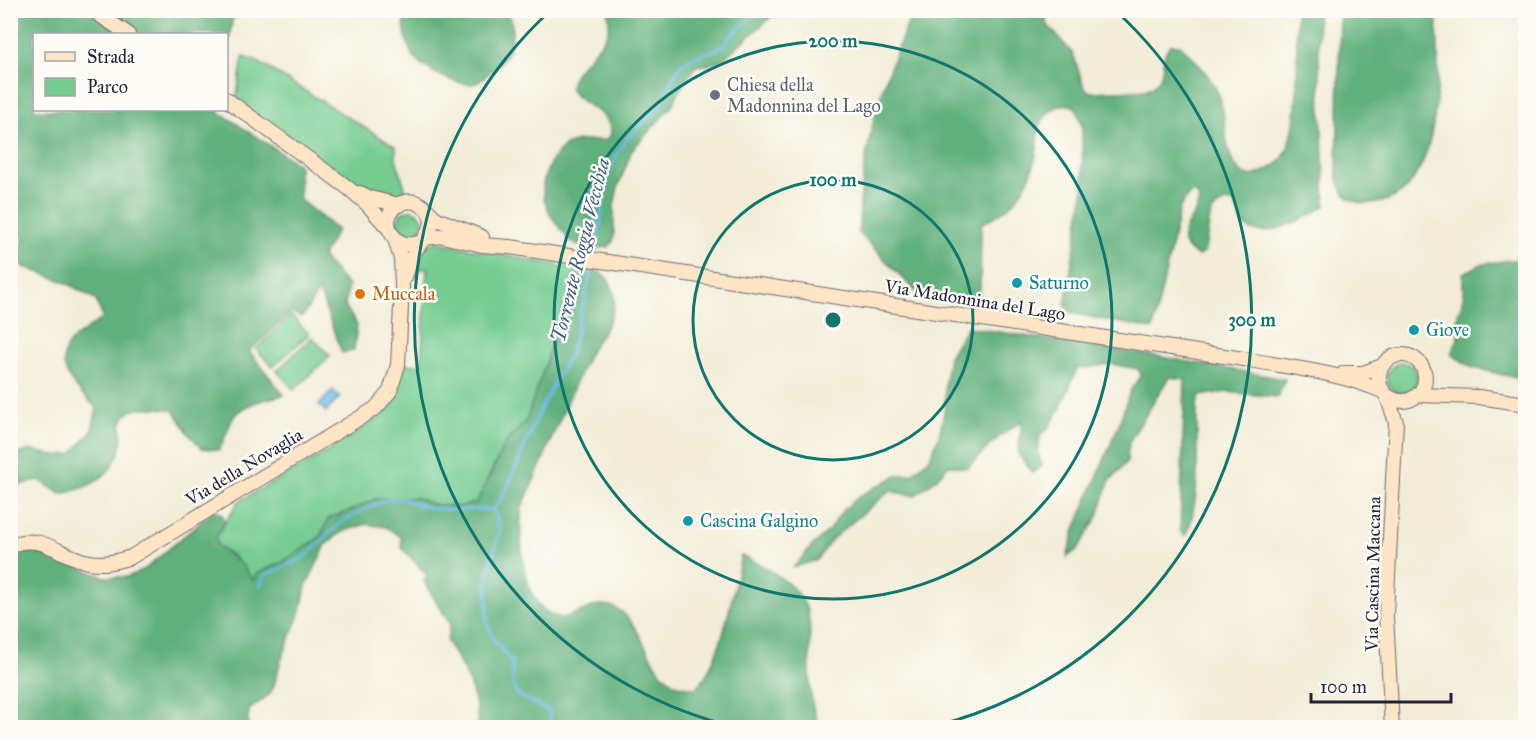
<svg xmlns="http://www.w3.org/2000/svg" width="1536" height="738" viewBox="0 0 1536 738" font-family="'IM FELL Great Primer',serif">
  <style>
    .green { fill: #76cc91; stroke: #4c7766; stroke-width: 1.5 }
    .forest { fill: #60b07b; stroke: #41695b; stroke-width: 1.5 }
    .water { fill: #6db9e7; stroke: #486e91; stroke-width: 1.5 }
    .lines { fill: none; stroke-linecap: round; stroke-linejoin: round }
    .stream { stroke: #6db9e7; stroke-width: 3 }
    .secondary-casing { stroke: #6b6972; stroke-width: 16 }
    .secondary { stroke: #fee5c5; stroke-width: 14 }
    .ring { fill: none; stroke: #0f766e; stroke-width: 3 }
    .worship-dot { fill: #6b7280; stroke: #fdfcf7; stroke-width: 2 }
    .culture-dot { fill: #0f9aa8; stroke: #fdfcf7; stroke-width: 2 }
    .food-dot { fill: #e8710a; stroke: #fdfcf7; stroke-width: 2 }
    .labels { text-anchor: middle; stroke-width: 5; stroke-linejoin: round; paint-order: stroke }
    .worship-label { font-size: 18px; fill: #5b616d; stroke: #fdfcf7; text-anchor: start }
    .culture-label { font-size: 18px; fill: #0d838f; stroke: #fdfcf7; text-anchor: start }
    .food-label { font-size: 18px; fill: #c56008; stroke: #fdfcf7; text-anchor: start }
    .street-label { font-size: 18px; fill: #22223b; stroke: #fdfcf7 }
    .water-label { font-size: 20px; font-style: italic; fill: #405e80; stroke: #fdfcf7 }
    .centre { fill: #0f766e; stroke: #fdfcf7; stroke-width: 3 }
    .ring-label { font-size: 18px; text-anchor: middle; font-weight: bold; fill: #0f766e; stroke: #fdfcf7; stroke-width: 5; stroke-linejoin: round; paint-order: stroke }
  </style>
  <rect width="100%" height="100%" fill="#fdfcf7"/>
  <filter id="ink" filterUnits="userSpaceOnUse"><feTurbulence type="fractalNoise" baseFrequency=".0167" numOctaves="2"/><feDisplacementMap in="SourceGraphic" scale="12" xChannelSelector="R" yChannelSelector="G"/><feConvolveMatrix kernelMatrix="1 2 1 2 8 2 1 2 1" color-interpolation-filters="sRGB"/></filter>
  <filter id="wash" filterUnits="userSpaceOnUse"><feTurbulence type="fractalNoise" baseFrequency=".008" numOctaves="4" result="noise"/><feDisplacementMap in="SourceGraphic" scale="24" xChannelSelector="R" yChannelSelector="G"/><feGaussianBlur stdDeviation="1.35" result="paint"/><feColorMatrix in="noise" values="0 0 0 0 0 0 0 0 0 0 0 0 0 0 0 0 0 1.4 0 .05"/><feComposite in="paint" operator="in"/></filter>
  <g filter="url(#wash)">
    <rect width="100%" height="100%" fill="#f3edd8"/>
    <g class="green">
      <path d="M 243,57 L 258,62 L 396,147 L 396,159 L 406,191 L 405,196 L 400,199 L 385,199 L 350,184 L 237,102 L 237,95 Z"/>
      <circle cx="410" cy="223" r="13"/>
      <path d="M 436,242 L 587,271 C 558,298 544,378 529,416 L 524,424 L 506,442 L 476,503 L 458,507 L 432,504 L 417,498 L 350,511 L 329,518 L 320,537 L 281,563 L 256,574 L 253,580 L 234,557 L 217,545 L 216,537 L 239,501 L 327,452 L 370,423 L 395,400 L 403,364 L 421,365 L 427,268 L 420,269 L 417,275 L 408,282 L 425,246 Z"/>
      <path d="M 291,315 L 309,334 L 273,367 L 256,349 Z"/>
      <path d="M 312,337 L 330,356 L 294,390 L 277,371 Z"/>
      <circle cx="1402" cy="378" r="15"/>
    </g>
    <g class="forest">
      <path d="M 11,11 L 234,11 L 227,53 L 226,34 L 34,34 L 34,110 L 216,110 L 299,165 L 300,200 L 337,230 L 322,257 L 348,286 L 345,306 L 357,325 L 354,350 L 342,353 L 319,291 L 302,317 L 291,312 L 249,351 L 284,395 C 268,399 247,402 235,415 C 232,418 223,443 219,450 L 202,448 L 188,433 L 174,410 C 160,408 135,404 125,416 C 118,425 123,434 121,444 C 115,475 89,489 60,494 L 39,480 L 11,487 L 10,459 C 33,445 30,451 52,455 C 59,456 66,454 72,454 L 92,431 L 97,408 C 79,392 51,367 70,342 C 76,335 94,326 103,317 L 95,299 L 65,282 L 22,266 L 19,254 L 24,238 L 11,231 Z"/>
      <path d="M 403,11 L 482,10 L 483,13 L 497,12 L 511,18 C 515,43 509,56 491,71 C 487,75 480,81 476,83 C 460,88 422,69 413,56 C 406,45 403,23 403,11 Z"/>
      <path d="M 607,11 L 778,11 L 723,59 L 708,65 L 696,66 L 681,88 L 671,107 L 632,150 L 618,187 L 614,205 L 614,235 L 613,242 L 608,247 L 584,249 L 570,241 L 551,216 L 544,200 L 543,187 L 544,179 L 551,161 L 565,145 L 578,141 L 606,140 L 611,134 C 610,107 578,108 570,87 C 573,61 620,43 607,11 Z"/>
      <path d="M 913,11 L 1047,11 L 1046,23 L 1073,54 L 1084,87 L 1090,92 L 1145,90 C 1172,79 1156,62 1170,45 L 1180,45 C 1195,58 1211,77 1219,95 C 1228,117 1221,157 1242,173 C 1248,178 1257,175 1263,172 C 1270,169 1278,165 1282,159 C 1303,131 1296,46 1296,11 L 1317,11 L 1325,206 C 1309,216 1263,242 1246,227 C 1239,220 1239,210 1233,202 C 1202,201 1211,234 1204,253 L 1198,256 C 1161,236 1204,218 1198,195 L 1193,192 L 1188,195 L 1180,207 L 1153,329 L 1071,313 L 1065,305 L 1083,196 L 1082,127 L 1076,108 C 1062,98 1045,112 1040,126 C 1037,137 1038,148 1035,159 C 1033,169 1029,180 1023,189 C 1014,206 997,216 981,224 L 980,297 L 920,296 L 859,233 C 859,187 870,123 886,79 C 894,56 904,33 913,11 Z"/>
      <path d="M 1340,11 L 1436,11 C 1440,63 1446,209 1364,203 C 1346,202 1342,193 1337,177 Z"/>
      <path d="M 1525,258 L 1525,380 L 1471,367 L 1451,354 L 1458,339 L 1457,317 L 1463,301 L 1463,273 L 1482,264 Z"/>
      <path d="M 592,270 C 608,272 616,289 614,305 C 612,323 597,339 589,354 C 565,404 545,457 522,507 C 519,535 521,585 541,607 C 546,613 554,616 561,618 C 575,616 587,606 601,605 C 642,604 642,670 678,685 C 684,687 690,687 696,688 C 722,662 733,592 741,556 C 755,561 769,569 781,578 C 792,586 803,597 807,610 C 810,620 810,631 810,642 C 810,672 807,700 820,727 L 478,727 C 478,694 463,668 447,641 L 450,624 L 424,582 L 427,575 L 402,548 L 401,537 L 386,527 L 366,524 L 342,532 L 326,545 L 306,586 L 301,611 L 280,663 L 274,686 L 270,694 L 249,710 L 248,722 L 250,727 L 11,728 L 11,570 L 23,551 L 39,553 L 105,577 L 128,577 L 145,569 L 215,510 L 222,514 L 225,521 L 216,537 L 217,545 L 243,566 L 253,580 L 256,574 L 281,563 L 320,537 L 329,518 L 350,511 L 375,499 L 417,498 L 432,504 L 458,507 L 476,503 L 506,442 L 526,421 L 564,309 L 579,281 L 587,271 Z"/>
      <path d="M 967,327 L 1162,357 L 1285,379 L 1278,397 L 1227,392 L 1199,396 L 1197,406 C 1196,448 1202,497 1186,536 L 1180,531 L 1185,379 L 1169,377 L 1129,442 L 1127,462 L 1109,482 L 1098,516 L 1077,550 L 1067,557 L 1075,529 L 1118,427 L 1130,391 L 1141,375 L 1138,369 L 1111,364 L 1077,369 L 1061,407 L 1049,427 L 1040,436 L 1038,451 L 1042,466 L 1033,473 L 1018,454 L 1022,421 L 1000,436 L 967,468 L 949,465 L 935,480 L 914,496 L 890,491 L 832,539 L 817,560 L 794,567 L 812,546 L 829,530 L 843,510 L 861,495 L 898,475 L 912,474 L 930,458 L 939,436 L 945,408 L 945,382 L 949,356 Z"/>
    </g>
    <path class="water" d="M 333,390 L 340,397 L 326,412 L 319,405 Z"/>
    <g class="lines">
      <g class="stream">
        <path d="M 595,257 C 603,221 600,177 622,146 C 632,130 649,121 660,106 C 670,93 671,73 685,62 C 696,54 712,54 723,45 C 727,42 731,36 735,32 C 742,24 751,17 760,10"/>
        <path d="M 260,586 L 265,575 L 305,557 L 339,524 L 367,508 L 387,500 L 402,499 L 430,508 L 446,510 L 493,509"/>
        <path d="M 546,728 L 550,720 L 549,711 L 518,695 L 513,687 L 512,662 L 493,639 L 487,623 L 488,573 L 500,531 L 494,509 L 506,490 L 541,408 L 571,352 L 593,264"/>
      </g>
    </g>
  </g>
  <g filter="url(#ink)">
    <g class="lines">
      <g class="secondary-casing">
        <g id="secondary">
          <path d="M 92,10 L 128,34"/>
          <path d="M 226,99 L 347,187 L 367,204 L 389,229"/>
          <path d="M 360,193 L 370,198 L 399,205"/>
          <path d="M 429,212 L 437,219 L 482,237"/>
          <path d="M 425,238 L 442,236 L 482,245 L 510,247 L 1250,360 C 1294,368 1341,373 1382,391"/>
          <path d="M 405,277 C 408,268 411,259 415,251 C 424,237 442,222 424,207 C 417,201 409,200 401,203 C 375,215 392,254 421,242"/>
          <circle cx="1402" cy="378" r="23"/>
          <path d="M 1344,373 L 1363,373 L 1382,366"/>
          <path d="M 1418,395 L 1479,397 L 1526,404"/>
          <path d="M 1387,397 L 1396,422 L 1386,615 L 1392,728"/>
          <path d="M 10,546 C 40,531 61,557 89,562 C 104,565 117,561 131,557 L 376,408 L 390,391 L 398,365 L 402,287 L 401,259 L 395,239"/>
        </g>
      </g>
      <use href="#secondary" class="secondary"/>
    </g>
  </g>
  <g class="ring">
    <circle cx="833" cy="320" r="140"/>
    <circle cx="833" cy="320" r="279"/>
    <path d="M735 727A419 419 0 0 1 550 11M1116 11A419 419 0 0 1 931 727"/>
  </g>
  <circle class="worship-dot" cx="715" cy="95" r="6"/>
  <g class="culture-dot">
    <circle cx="1017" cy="283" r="6"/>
    <circle cx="1414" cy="330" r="6"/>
    <circle cx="688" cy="521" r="6"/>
  </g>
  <circle class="food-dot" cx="360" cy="294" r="6"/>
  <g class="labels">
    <g class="worship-label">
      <text x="727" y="91">Chiesa della<tspan x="727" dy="21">Madonnina del Lago</tspan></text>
    </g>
    <g class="culture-label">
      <text x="1029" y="289">Saturno</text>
      <text x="1426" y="336">Giove</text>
      <text x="700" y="527">Cascina Galgino</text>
    </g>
    <g class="food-label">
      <text x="372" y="300">Muccala</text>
    </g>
    <g class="street-label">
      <text transform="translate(975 300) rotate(9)" y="6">Via Madonnina del Lago</text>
      <text transform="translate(244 467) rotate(-31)" y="6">Via della Novaglia</text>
      <text transform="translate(1373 574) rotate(-89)" y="6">Via Cascina Maccana</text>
    </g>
    <g class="water-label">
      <text transform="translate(580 250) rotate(-76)" y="7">Torrente Roggia Vecchia</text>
    </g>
  </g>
  <circle cx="833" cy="320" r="9" class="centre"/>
  <g class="ring-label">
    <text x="833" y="47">200 m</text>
    <text x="833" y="186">100 m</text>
    <text x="1252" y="326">300 m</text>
  </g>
  <rect width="1536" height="738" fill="none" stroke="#fdfcf7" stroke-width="36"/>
  <rect x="33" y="33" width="195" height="78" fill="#fdfcf7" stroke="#a5a5ac" stroke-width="1.5"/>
  <rect x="45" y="52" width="30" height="9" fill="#fee5c5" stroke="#a5a5ac" stroke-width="1.5"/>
  <text x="87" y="63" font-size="18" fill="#22223b">Strada</text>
  <rect x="45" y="78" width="30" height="18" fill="#76cc91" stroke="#a5a5ac" stroke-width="1.5"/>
  <text x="87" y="93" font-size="18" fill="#22223b">Parco</text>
  <path d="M1311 693v9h140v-9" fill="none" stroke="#22223b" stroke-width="3"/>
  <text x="1320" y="693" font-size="18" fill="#22223b" stroke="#fdfcf7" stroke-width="4.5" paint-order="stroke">100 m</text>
</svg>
